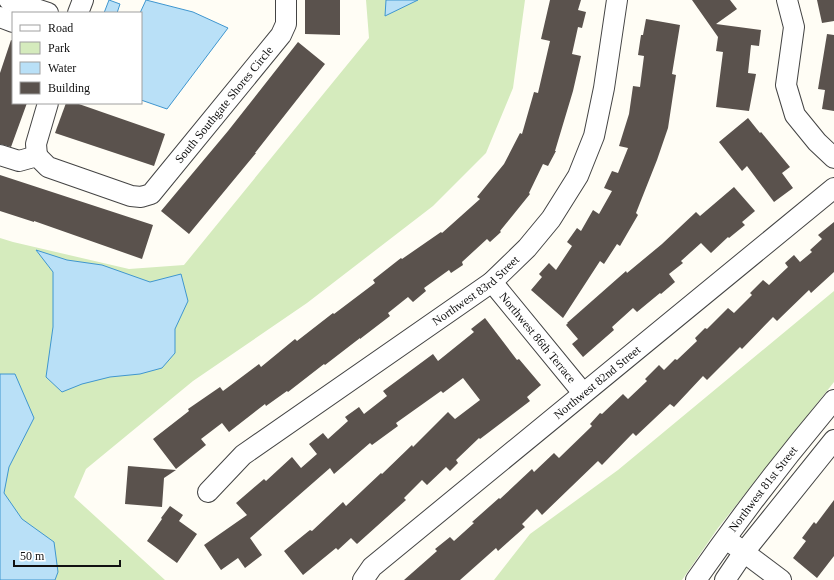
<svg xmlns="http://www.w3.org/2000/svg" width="834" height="580" viewBox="0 0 834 580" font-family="'Times New Roman',serif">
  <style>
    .green { fill: #d5ebbd }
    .water { fill: #b9e0f7; stroke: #3f96cf }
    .building { fill: #5a524d }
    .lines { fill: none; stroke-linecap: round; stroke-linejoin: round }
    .minor-casing { stroke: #444; stroke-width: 22 }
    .minor { stroke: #fff; stroke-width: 20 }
    .labels { text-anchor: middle; stroke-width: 4; stroke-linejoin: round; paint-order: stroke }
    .street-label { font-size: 12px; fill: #111; stroke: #fff }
  </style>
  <rect width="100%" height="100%" fill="#fffdf5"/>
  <g class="green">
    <path d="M 366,0 L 525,0 L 513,88 L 486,153 L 433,206 L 307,303 L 193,381 L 86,469 L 74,497 L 165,580 L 0,580 L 0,238 L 13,242 L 129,269 L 184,265 L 369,38 Z"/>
    <path d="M 834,291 L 834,382 L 718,528 L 682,580 L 494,580 L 530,534 L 618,470 Z"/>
  </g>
  <g class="water">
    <path d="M 109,0 L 120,4 L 117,13 L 104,13 Z"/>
    <path d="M 146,0 L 193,12 L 228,28 L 167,109 L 141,100 L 141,13 L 140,13 Z"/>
    <path d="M 386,0 L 418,0 L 385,16 Z"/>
    <path d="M 36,250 L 67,260 L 102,265 L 150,282 L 181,274 L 188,301 L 175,329 L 175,353 L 162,368 L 140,374 L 110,377 L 82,384 L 62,392 L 46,377 L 53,327 L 53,272 Z"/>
    <path d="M 0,374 L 15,374 L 34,418 L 9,467 L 4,493 L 22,519 L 54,542 L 58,572 L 55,580 L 0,580 Z"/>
  </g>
  <g class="building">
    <path d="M 305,0 L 340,0 L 340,35 L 305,34 Z"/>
    <path d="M 550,0 L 581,0 L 578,10 L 586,12 L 582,28 L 578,27 L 572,54 L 581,56 L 573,91 L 555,151 L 556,151 L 548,166 L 543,164 L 529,193 L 530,194 L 500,231 L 501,232 L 490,242 L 487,239 L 462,262 L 463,265 L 451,273 L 449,270 L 424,288 L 426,291 L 413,302 L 408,297 L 388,313 L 390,316 L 360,339 L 360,338 L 325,365 L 324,364 L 288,392 L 287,391 L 266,406 L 265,404 L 229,432 L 222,423 L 201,439 L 206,445 L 176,469 L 153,439 L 189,411 L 188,409 L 220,387 L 223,391 L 259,364 L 261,367 L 295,339 L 297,341 L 333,313 L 334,314 L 375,283 L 373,280 L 401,258 L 402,259 L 441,232 L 442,233 L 480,199 L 477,197 L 504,164 L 520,133 L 522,134 L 534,92 L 538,93 L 550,41 L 541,39 Z"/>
    <path d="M 692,0 L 730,0 L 737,9 L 716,24 L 761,30 L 759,46 L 751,45 L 748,73 L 756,74 L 749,111 L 716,107 L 723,52 L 716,51 L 718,37 Z"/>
    <path d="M 817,0 L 834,0 L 834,21 L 822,23 Z"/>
    <path d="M 646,19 L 680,25 L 672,74 L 676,75 L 668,128 L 657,160 L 636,213 L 638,215 L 620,246 L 617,244 L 604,264 L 600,261 L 563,318 L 531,290 L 542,277 L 539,274 L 549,263 L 556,270 L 572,246 L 567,242 L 577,228 L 581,231 L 593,210 L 599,214 L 612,191 L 604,188 L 612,171 L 618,173 L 628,148 L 619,146 L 629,114 L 633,86 L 640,87 L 644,56 L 638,55 L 641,35 L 643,35 Z"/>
    <path d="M 827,34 L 834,35 L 834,111 L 822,109 L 825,90 L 818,89 Z"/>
    <path d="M 11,40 L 13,41 L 13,103 L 27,103 L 11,147 L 0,144 L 0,73 Z"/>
    <path d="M 298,42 L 325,64 L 255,153 L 256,153 L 189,234 L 161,211 L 228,131 Z"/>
    <path d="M 66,103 L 76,103 L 165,134 L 154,166 L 55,133 Z"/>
    <path d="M 748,118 L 760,133 L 761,132 L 790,167 L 782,173 L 793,188 L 774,202 L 747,166 L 742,171 L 719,142 Z"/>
    <path d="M 0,175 L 153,225 L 142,259 L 34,221 L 34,222 L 0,211 Z"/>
    <path d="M 734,187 L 755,211 L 742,222 L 745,225 L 729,238 L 728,237 L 711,253 L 701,243 L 681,261 L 683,263 L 669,274 L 675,282 L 661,294 L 660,293 L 637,312 L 633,308 L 612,327 L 614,330 L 583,357 L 572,344 L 578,339 L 566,325 L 568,323 L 567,323 L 626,271 L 627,273 L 662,244 L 696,212 L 700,216 Z"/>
    <path d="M 834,222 L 834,272 L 811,293 L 809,290 L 777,321 L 773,317 L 742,349 L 740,347 L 707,380 L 703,376 L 674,407 L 670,404 L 636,436 L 633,433 L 602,465 L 598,461 L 542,515 L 537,509 L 522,524 L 525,527 L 498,551 L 496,548 L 460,580 L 404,580 L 437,551 L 435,549 L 450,537 L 454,541 L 474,523 L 472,522 L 499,498 L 500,499 L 532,469 L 534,472 L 554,453 L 559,458 L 592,426 L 590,424 L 600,413 L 602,414 L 623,394 L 628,399 L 647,381 L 645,379 L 659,365 L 664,370 L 675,359 L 677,360 L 697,341 L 695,338 L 705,328 L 707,329 L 728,308 L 734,313 L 752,295 L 750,293 L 763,280 L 769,285 L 788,267 L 785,263 L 794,255 L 800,262 L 812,252 L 810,250 L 822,239 L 818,235 Z"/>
    <path d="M 485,318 L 517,360 L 519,359 L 541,385 L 527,397 L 530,401 L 480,439 L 479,438 L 456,460 L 458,463 L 450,471 L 446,467 L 427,485 L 422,480 L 404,498 L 406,500 L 357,544 L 351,538 L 338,550 L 336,548 L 303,575 L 284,551 L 310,530 L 312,531 L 343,502 L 346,506 L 381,473 L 382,474 L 412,445 L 413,447 L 448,412 L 455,419 L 480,400 L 463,378 L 443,393 L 441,391 L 396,423 L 398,426 L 372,445 L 370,443 L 334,474 L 330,468 L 250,538 L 262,555 L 245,568 L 238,558 L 221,570 L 204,545 L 247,515 L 236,503 L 264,479 L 266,481 L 292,457 L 301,468 L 317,454 L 309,444 L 323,433 L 328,439 L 348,421 L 345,417 L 359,407 L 364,414 L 387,396 L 383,391 L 433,354 L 438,361 L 474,332 L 471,329 Z"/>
    <path d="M 128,466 L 176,470 L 164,478 L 162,507 L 125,504 Z"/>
    <path d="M 834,500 L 834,556 L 817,578 L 793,558 L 806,541 L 802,538 L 814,522 L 816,524 Z"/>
    <path d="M 170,506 L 183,515 L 179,521 L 197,534 L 177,563 L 147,541 L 162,519 L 161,518 Z"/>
  </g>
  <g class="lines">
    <g class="minor-casing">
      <g id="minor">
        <path d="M 9,0 L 48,13"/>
        <path d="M 787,0 L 794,27 L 786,85 L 795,115 L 817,142 L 834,158"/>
        <path d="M 78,13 L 83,0"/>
        <path d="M 0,17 L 13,22"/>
        <path id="s1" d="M 0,155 L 19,161 L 37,156 L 48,167 L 131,196 L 141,197 L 151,194 L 281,35 L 286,24 L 286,0"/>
        <path d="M 37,156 L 36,144 L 48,103"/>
        <path id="s2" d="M 492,282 L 583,393"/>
        <path id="s3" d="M 208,492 L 243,455 L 492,282 L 527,248 L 551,219 L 578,176 L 594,136 L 604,88 L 617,0"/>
        <path d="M 733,544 L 781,580"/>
        <path id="s4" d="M 363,580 L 372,567 L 834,188"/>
        <path id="s5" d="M 696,580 C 739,518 785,458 834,400"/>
        <path d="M 725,580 L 744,552 L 834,440"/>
      </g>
    </g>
    <use href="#minor" class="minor"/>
  </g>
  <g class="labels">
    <g class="street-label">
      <text dy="4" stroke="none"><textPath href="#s1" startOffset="278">South Southgate Shores Circle</textPath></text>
      <text dy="4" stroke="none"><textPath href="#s3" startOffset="336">Northwest 83rd Street</textPath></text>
      <text dy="4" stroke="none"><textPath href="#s2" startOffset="72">Northwest 86th Terrace</textPath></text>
      <text dy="4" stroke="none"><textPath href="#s4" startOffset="307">Northwest 82nd Street</textPath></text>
      <text dy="4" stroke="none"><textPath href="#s5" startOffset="113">Northwest 81st Street</textPath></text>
    </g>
  </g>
  <rect x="12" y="12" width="130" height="92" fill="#ffffff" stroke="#a0a0a0"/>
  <rect x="20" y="25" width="20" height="6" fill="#ffffff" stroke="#a0a0a0"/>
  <text x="48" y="32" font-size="12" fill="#111111">Road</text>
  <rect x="20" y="42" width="20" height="12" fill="#d5ebbd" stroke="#a0a0a0"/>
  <text x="48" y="52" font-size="12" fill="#111111">Park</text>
  <rect x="20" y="62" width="20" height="12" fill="#b9e0f7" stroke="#a0a0a0"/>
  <text x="48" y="72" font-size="12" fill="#111111">Water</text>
  <rect x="20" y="82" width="20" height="12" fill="#5a524d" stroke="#a0a0a0"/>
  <text x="48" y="92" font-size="12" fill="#111111">Building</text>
  <path d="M14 560v6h106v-6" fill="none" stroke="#111111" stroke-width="2"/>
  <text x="20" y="560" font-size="12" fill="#111111" stroke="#ffffff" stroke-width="3" paint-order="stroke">50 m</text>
</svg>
